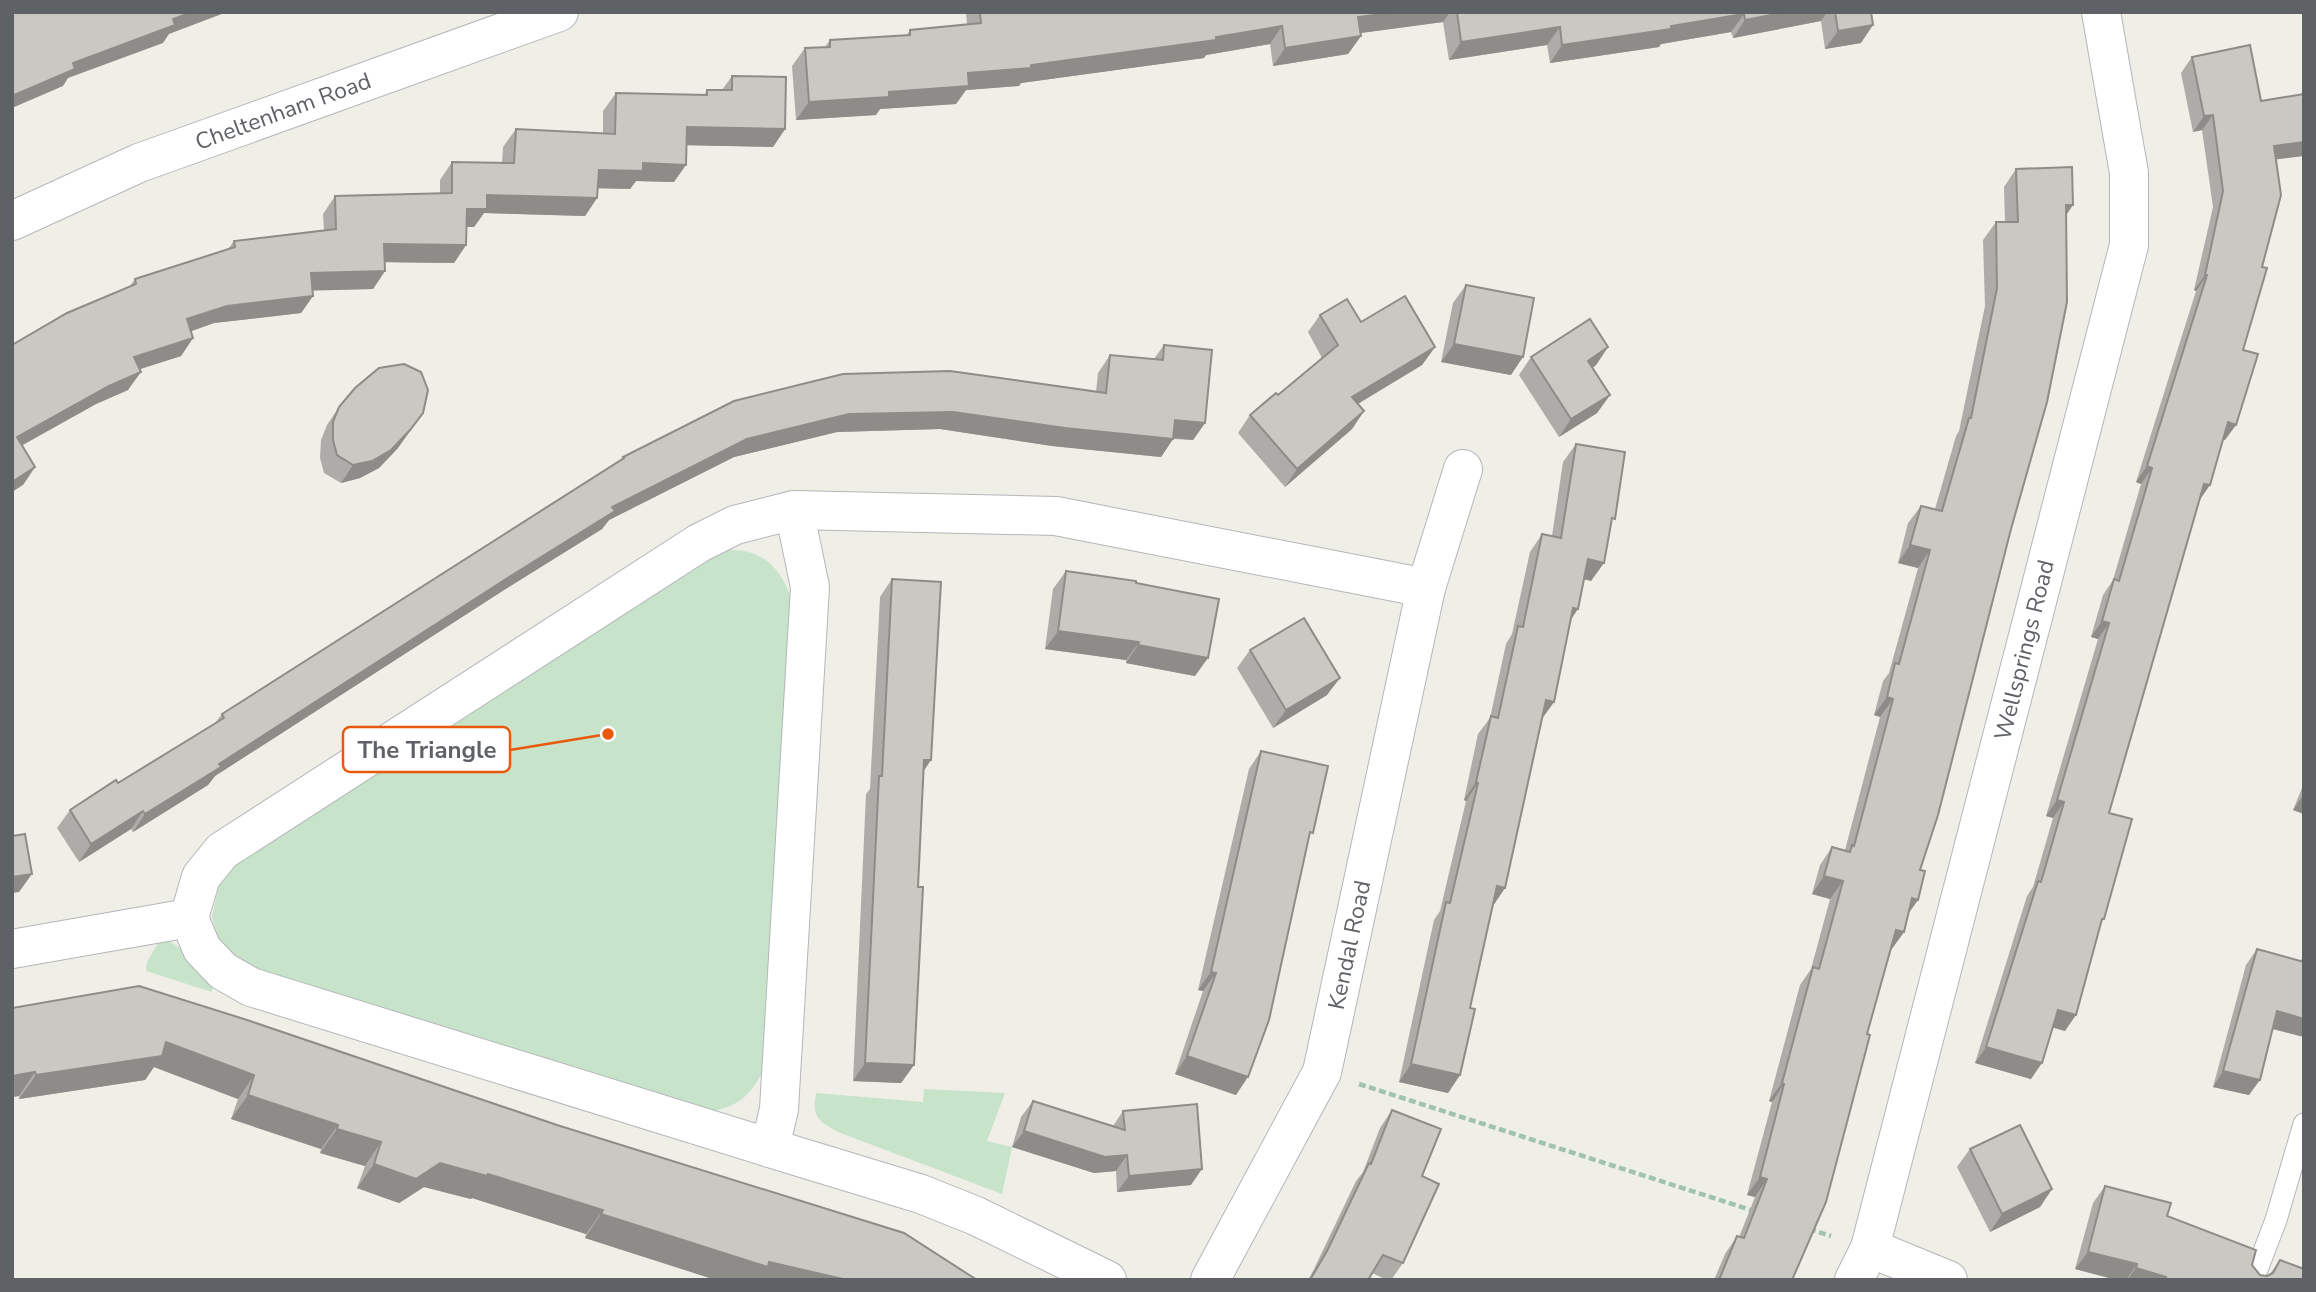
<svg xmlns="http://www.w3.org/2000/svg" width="2316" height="1292" viewBox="0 0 2316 1292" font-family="'Nunito Sans',sans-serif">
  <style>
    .green { fill: #c7e3c9 }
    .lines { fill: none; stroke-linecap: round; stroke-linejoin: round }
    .service-casing { stroke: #b4b6ba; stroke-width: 23 }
    .minor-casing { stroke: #b4b6ba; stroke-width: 40 }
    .secondary-casing { stroke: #b5b8bc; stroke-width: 40 }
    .path { stroke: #a0c3ae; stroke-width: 4.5; stroke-dasharray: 7 3.5; stroke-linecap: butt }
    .service { stroke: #fff; stroke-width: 21 }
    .minor { stroke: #fff; stroke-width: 38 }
    .secondary { stroke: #fff; stroke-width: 38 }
    .wall { fill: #aeaca8 }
    .shaded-wall { fill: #8d8c88 }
    .building { fill: #cac8c3; stroke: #8d8c88; stroke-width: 2 }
    .labels { text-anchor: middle; stroke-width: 5; stroke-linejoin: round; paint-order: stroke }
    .street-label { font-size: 23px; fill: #5e6165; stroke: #fff }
    .leader { fill: none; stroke: #e8590c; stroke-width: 2.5 }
    .callout-dot { fill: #e8590c; stroke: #fff; stroke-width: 2.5 }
    .callout { fill: #fff; stroke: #e8590c; stroke-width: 2.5 }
    .callout-label { font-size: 24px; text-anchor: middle; font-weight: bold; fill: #5e6165 }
  </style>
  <rect width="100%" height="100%" fill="#efeee7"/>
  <g class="green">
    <path d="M 720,549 C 729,550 740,550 748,552 C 776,559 788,585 795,610 L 766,1065 C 753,1091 743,1105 713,1111 L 251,970 L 221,947 L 212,917 L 221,877 L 240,857 Z"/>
    <path d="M 161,938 C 185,947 197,963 213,982 L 212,992 L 146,971 L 147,962 Z"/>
    <path d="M 924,1089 L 1005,1093 L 987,1141 L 1012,1147 L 1002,1194 L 838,1132 C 818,1120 812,1118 816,1093 L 923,1102 Z"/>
  </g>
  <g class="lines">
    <g class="service-casing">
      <path id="service" d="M 2253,1280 L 2276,1220 L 2304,1124"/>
    </g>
    <g class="minor-casing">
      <g id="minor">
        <path d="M 794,510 L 810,587 L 779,1109 L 770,1148 L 251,987 L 223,971 L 202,949 L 189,918 L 201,877 L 222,851 L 699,543 L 735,525 Z"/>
        <path d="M 794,510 L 1056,516 L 1426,588"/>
        <path d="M 12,949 L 189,918"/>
        <path d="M 770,1148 L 921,1194 L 976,1216 L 1107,1280"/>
        <path d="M 1870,1248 L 1948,1280"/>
        <path d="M 1210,1280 L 1322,1072 L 1426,588 L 1463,469"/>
        <path d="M 1854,1280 L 1870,1248 L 2129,245 L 2129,173 L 2101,12"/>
      </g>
    </g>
    <g class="secondary-casing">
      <path id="secondary" d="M 12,221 L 139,163 L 559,12"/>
    </g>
    <g class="path">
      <path d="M 1359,1084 L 1754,1211"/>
      <path d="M 1809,1229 L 1831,1236"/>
    </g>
    <use href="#service" class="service"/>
    <use href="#minor" class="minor"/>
    <use href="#secondary" class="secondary"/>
  </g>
  <g class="wall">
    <path d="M 966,12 L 1871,12 L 1861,43 L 1825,49 L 1821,21 L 1733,38 L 1731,32 L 1661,44 L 1659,47 L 1550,63 L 1547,45 L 1449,60 L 1443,22 L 1360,33 L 1361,36 L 1348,54 L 1273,66 L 1270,44 L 1206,55 L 1204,58 L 1021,83 L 1019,86 L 966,90 L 956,104 L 880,109 L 876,115 L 796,120 L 792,66 L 805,48 L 825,47 L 830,40 L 906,36 L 910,30 L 967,24 Z"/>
    <path d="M 2192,57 L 2261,101 L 2276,160 L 2262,267 L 2243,350 L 2225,440 L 2223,440 L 2199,500 L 2109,813 L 2100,925 L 2065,1031 L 2053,1027 L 2031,1079 L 1975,1063 L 2027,896 L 2033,887 L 2053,818 L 2046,816 L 2098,639 L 2091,637 L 2103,595 L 2113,580 L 2141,484 L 2136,482 L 2196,291 L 2194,290 L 2213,207 L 2202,130 L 2193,132 L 2181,73 Z"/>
    <path d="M 732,76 L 785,129 L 773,147 L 687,145 L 674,182 L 636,181 L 630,189 L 598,188 L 597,198 L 585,216 L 484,213 L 474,227 L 466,227 L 466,245 L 454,263 L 385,262 L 385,271 L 373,289 L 313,290 L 313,296 L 301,313 L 214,323 L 191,331 L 193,338 L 181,356 L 139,369 L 128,390 L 96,404 L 22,445 L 35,467 L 23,485 L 12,345 L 130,286 L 135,279 L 228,249 L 234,241 L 324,230 L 323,214 L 335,196 L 440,193 L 440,180 L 452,162 L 502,163 L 503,147 L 516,129 L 603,134 L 603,111 L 616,93 L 704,95 L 707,90 L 722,90 Z"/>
    <path d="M 2016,169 L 2066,215 L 2011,529 L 1920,870 L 1918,900 L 1908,913 L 1904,932 L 1891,950 L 1792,1280 L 1714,1280 L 1725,1254 L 1737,1236 L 1739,1237 L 1755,1197 L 1747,1195 L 1772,1102 L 1769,1101 L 1800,985 L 1811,969 L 1830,899 L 1812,894 L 1820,865 L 1832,847 L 1845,850 L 1880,717 L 1874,715 L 1883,681 L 1889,673 L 1918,568 L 1898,563 L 1908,523 L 1921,506 L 1935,509 L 1956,436 L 1959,431 L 1985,306 L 1983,240 L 1996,222 L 2005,222 L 2004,187 Z"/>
    <path d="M 1466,285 L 1511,375 L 1441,362 L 1453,303 Z"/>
    <path d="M 1320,315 L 1361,322 L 1435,347 L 1422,365 L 1358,404 L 1364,411 L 1352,429 L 1285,487 L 1238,433 L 1250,415 L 1278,395 L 1322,358 L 1308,332 Z"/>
    <path d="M 1164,345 L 1205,423 L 1193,440 L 1173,439 L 1161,457 L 1052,446 L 940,429 L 837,432 L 734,457 L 609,520 L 602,529 L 504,590 L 215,776 L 208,785 L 133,832 L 131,829 L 79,862 L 57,828 L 70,810 L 118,783 L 215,723 L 222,714 L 620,461 L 623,457 L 1096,392 L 1098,373 L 1110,355 L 1154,359 Z"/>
    <path d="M 1608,347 L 1596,365 L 1593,368 L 1610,395 L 1597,413 L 1559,437 L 1519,375 L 1531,357 Z"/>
    <path d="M 339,407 L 398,448 L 379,468 L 360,478 L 341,483 L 324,473 L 320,458 L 321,440 L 327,425 Z"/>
    <path d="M 1576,444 L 1611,524 L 1591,581 L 1584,579 L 1570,620 L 1554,702 L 1543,717 L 1505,888 L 1493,905 L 1470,1008 L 1460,1075 L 1448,1093 L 1399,1082 L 1434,920 L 1440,911 L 1466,801 L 1464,800 L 1478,734 L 1490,718 L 1506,644 L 1512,634 L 1530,552 L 1542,534 L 1552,536 L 1563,462 Z"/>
    <path d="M 1066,571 L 1136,583 L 1195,676 L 1126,663 L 1126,660 L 1045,649 L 1053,589 Z"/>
    <path d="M 892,579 L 924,770 L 918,887 L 914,1065 L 901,1083 L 853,1081 L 866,794 L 870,789 L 880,597 Z"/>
    <path d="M 1250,650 L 1327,695 L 1273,728 L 1237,668 Z"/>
    <path d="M 1261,751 L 1308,839 L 1236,1095 L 1175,1074 L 1203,991 L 1198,990 L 1249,769 Z"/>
    <path d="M 2304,783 L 2304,814 L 2293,810 Z"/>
    <path d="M 2257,949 L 2300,961 L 2304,956 L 2304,1037 L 2272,1029 L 2249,1095 L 2213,1087 L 2246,965 Z"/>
    <path d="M 12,1008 L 977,1280 L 716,1280 L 585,1238 L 586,1234 L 472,1198 L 471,1199 L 424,1187 L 399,1203 L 357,1188 L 365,1166 L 320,1153 L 321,1149 L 231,1119 L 238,1099 L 154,1067 L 145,1080 L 19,1099 L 19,1096 L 12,1097 Z"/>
    <path d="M 1033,1101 L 1113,1126 L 1123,1111 L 1191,1185 L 1117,1192 L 1116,1171 L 1094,1173 L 1012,1147 L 1021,1117 Z"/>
    <path d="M 1392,1110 L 1422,1176 L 1403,1263 L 1391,1280 L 1387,1280 L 1372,1273 L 1368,1280 L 1308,1280 L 1314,1269 L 1356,1181 L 1363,1172 L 1380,1128 Z"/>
    <path d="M 1970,1149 L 2052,1189 L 2040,1207 L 1990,1232 L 1957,1167 Z"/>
    <path d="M 2105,1186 L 2167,1216 L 2252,1265 L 2260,1275 L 2267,1276 L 2270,1274 L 2280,1260 L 2304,1280 L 2117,1280 L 2075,1269 L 2093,1203 Z"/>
  </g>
  <g class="shaded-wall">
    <path d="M 192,12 L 227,12 L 169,34 L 163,43 L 68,78 L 63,86 L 12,108 L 12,96 L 73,63 L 173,19 Z"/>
    <path d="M 1396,12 L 1450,12 L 1443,22 L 1346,35 L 1358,17 Z"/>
    <path d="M 1787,12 L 1827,12 L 1821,21 L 1733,38 L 1745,20 Z"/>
    <path d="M 1744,14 L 1731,32 L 1661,44 L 1659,47 L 1550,63 L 1562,45 Z"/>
    <path d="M 1873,25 L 1861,43 L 1825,49 L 1838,31 Z"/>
    <path d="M 1282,26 L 1270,44 L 1206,55 L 1204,58 L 1021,83 L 1019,86 L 966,90 L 956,104 L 880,109 L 876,115 L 796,120 L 809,102 L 889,92 L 968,73 L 1031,65 L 1216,37 Z"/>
    <path d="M 1560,27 L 1547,45 L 1449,60 L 1461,42 Z"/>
    <path d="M 1361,36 L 1348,54 L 1273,66 L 1285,48 Z"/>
    <path d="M 2213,115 L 2202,130 L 2193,132 L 2204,116 Z"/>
    <path d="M 687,127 L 785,129 L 773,147 L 675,145 Z"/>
    <path d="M 2304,142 L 2304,156 L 2263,161 L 2274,146 Z"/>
    <path d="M 643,163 L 686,165 L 674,182 L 636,181 L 630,189 L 586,188 L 599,170 Z"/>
    <path d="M 487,195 L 597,198 L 585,216 L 484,213 L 474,227 L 454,227 L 467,209 Z"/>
    <path d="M 2066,205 L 2073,205 L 2061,223 Z"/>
    <path d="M 384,244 L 466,245 L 454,263 L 372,262 Z"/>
    <path d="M 385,271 L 373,289 L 298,291 L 311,273 Z"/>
    <path d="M 2205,275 L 2207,275 L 2196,291 L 2194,290 Z"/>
    <path d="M 313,296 L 301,313 L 214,323 L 175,337 L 187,319 L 227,306 Z"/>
    <path d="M 193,338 L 181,356 L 122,375 L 134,357 Z"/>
    <path d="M 1454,344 L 1523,357 L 1511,375 L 1441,362 Z"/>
    <path d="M 1435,347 L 1422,365 L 1339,415 L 1352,397 Z"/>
    <path d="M 1608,347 L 1596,365 L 1576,379 L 1588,361 Z"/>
    <path d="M 141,372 L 128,390 L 96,404 L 12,451 L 17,437 L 109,386 Z"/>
    <path d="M 1610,395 L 1597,413 L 1559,437 L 1571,419 Z"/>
    <path d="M 1364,411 L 1352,429 L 1285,487 L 1297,469 Z"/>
    <path d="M 953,412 L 1173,439 L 1161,457 L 1052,446 L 940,429 L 837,432 L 734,457 L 609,520 L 602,529 L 504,590 L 215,776 L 208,785 L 133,832 L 145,814 L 219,764 L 612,507 L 747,439 L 849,414 Z"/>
    <path d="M 423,413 L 398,448 L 379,468 L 360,478 L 341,483 L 353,465 Z"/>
    <path d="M 1175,420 L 1205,423 L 1193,440 L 1163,437 Z"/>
    <path d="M 2228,422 L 2236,425 L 2225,440 L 2217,438 Z"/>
    <path d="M 2147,466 L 2152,468 L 2141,484 L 2136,482 Z"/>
    <path d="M 35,467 L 23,485 L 12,492 L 12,482 Z"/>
    <path d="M 2204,484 L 2210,485 L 2199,501 Z"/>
    <path d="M 1910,545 L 1930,550 L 1918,568 L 1898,563 Z"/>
    <path d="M 1588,559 L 1604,563 L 1591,581 L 1576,577 Z"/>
    <path d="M 1573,608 L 1578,609 L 1566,627 Z"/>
    <path d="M 2102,621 L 2109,623 L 2098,639 L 2091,637 Z"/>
    <path d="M 1058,631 L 1139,642 L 1126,660 L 1045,649 Z"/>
    <path d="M 1138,645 L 1208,658 L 1195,676 L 1126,663 Z"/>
    <path d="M 1340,678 L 1327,695 L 1273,728 L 1286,710 Z"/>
    <path d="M 1887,697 L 1893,699 L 1880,717 L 1874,715 Z"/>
    <path d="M 1546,700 L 1554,702 L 1541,720 Z"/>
    <path d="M 924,760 L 931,760 L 919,778 Z"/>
    <path d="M 1476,782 L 1478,783 L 1466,801 L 1464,800 Z"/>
    <path d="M 2304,794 L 2304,814 L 2293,810 Z"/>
    <path d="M 2057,800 L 2064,802 L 2053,818 L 2046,816 Z"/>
    <path d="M 143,811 L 131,829 L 79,862 L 91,844 Z"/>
    <path d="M 32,874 L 19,892 L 12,893 L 12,877 Z"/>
    <path d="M 1824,876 L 1843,881 L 1830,899 L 1812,894 Z"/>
    <path d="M 1497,886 L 1505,888 L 1493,906 Z"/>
    <path d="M 1912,898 L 1918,900 L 1906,917 Z"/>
    <path d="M 1896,930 L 1904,932 L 1891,950 L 1884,948 Z"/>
    <path d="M 1211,972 L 1216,973 L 1203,991 L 1198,990 Z"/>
    <path d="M 2058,1010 L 2076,1015 L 2065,1031 L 2047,1026 Z"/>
    <path d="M 2277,1011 L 2304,1019 L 2304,1037 L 2266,1027 Z"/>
    <path d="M 166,1042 L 254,1075 L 238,1099 L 154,1067 L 145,1080 L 19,1099 L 36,1075 Z"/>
    <path d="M 1986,1047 L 2042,1063 L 2031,1079 L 1975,1063 Z"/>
    <path d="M 1187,1056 L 1248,1077 L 1236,1095 L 1175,1074 Z"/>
    <path d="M 865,1063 L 914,1065 L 901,1083 L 853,1081 Z"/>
    <path d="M 1411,1064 L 1460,1075 L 1448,1093 L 1399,1082 Z"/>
    <path d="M 2223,1071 L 2260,1080 L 2249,1095 L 2213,1087 Z"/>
    <path d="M 35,1072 L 19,1096 L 12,1097 L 12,1076 Z"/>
    <path d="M 1782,1083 L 1784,1084 L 1772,1102 L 1769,1101 Z"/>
    <path d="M 248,1095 L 338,1125 L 321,1149 L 231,1119 Z"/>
    <path d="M 337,1129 L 381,1142 L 365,1166 L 320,1153 Z"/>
    <path d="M 1024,1131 L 1127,1155 L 1116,1171 L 1094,1173 L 1012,1147 Z"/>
    <path d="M 440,1163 L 488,1174 L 603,1210 L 586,1234 L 472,1198 L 471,1199 L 424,1187 L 399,1203 L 357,1188 L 374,1164 Z"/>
    <path d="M 1202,1169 L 1191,1185 L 1117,1192 L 1129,1176 Z"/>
    <path d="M 1760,1177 L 1767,1179 L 1755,1197 L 1747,1195 Z"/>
    <path d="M 2052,1189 L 2040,1207 L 1990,1232 L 2002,1214 Z"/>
    <path d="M 601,1214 L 847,1280 L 716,1280 L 585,1238 Z"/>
    <path d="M 2088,1252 L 2137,1264 L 2126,1280 L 2117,1280 L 2075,1269 Z"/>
    <path d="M 2136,1268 L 2166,1277 L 2164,1280 L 2127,1280 Z"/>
  </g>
  <g class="building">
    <path d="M 12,12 L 192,12 L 173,19 L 175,25 L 73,63 L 75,69 L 12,96 Z"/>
    <path d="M 980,12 L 1396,12 L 1358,17 L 1361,36 L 1285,48 L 1282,26 L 1216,37 L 1216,40 L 1031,65 L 1031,68 L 968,73 L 969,86 L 889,92 L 889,97 L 809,102 L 805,48 L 830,47 L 830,40 L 910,35 L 910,30 L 981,23 Z"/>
    <path d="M 1457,12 L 1787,12 L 1745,20 L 1744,14 L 1671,26 L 1671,29 L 1562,45 L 1560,27 L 1461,42 Z"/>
    <path d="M 1835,12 L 1871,12 L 1873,25 L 1838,31 Z"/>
    <path d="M 2250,45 L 2261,101 L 2304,94 L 2304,142 L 2274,146 L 2281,195 L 2262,267 L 2267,268 L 2243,350 L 2258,354 L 2236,425 L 2228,422 L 2210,485 L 2204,484 L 2109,813 L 2132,819 L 2104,919 L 2102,919 L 2076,1015 L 2058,1010 L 2042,1063 L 1986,1047 L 2038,881 L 2041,882 L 2064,802 L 2057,800 L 2109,623 L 2102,621 L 2114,579 L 2119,581 L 2152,468 L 2147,466 L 2207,275 L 2205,275 L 2223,191 L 2213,115 L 2204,116 L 2192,57 Z"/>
    <path d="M 732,76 L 786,77 L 785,129 L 687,127 L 686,165 L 643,163 L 643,171 L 599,170 L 597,198 L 487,195 L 487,209 L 467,209 L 466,245 L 384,244 L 385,271 L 311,273 L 313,296 L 227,306 L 187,319 L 193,338 L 134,357 L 141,372 L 109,386 L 17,437 L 35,467 L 12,482 L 12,345 L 67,313 L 136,284 L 135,279 L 235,247 L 234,241 L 336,229 L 335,196 L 452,193 L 452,162 L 514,163 L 516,129 L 615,134 L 616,93 L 707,95 L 707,90 L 732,90 Z"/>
    <path d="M 2072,167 L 2073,205 L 2066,205 L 2067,302 L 2047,402 L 2011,529 L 1938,815 L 1920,870 L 1925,871 L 1918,900 L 1912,898 L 1904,932 L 1896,930 L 1867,1034 L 1870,1035 L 1826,1202 L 1792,1280 L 1719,1280 L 1737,1236 L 1744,1238 L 1767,1179 L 1760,1177 L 1784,1084 L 1782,1083 L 1813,967 L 1819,969 L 1843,881 L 1824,876 L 1832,847 L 1850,852 L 1852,845 L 1854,846 L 1893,699 L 1887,697 L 1895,663 L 1899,664 L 1930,550 L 1910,545 L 1921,506 L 1942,511 L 1969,418 L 1971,418 L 1997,288 L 1996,222 L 2018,222 L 2016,169 Z"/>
    <path d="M 1466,285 L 1534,298 L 1523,357 L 1454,344 Z"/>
    <path d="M 1405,296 L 1435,347 L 1352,397 L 1364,411 L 1297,469 L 1250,415 L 1276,393 L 1278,395 L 1338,345 L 1320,315 L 1347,299 L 1361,322 Z"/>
    <path d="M 1590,319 L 1608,347 L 1588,361 L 1610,395 L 1571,419 L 1531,357 Z"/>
    <path d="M 1164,345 L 1212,350 L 1205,423 L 1175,420 L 1173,439 L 1065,428 L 953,412 L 849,414 L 747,439 L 612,507 L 615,511 L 517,572 L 219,764 L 221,767 L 145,814 L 143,811 L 91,844 L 70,810 L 116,780 L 118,783 L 224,718 L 222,714 L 624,458 L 623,457 L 734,401 L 843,374 L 950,371 L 1106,393 L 1110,355 L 1163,360 Z"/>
    <path d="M 404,364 L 421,372 L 428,390 L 423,413 L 410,430 L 391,450 L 372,461 L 353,465 L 337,455 L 333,440 L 333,422 L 339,407 L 355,388 L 379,368 Z"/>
    <path d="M 1576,444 L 1625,452 L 1615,519 L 1612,518 L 1604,563 L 1588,559 L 1578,609 L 1573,608 L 1554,702 L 1546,700 L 1505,888 L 1497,886 L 1470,1008 L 1475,1009 L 1460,1075 L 1411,1064 L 1446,902 L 1450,903 L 1478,783 L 1476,782 L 1491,716 L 1498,718 L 1518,626 L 1523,627 L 1542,534 L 1561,538 Z"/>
    <path d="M 1066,571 L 1136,581 L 1136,583 L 1219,599 L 1208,658 L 1138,645 L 1139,642 L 1058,631 Z"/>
    <path d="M 892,579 L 941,582 L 931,760 L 924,760 L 918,887 L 923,887 L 914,1065 L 865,1063 L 879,776 L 882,776 Z"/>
    <path d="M 1304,618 L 1340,678 L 1286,710 L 1250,650 Z"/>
    <path d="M 1261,751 L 1328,766 L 1313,833 L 1310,832 L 1269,1020 L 1248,1077 L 1187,1056 L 1216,973 L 1211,972 Z"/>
    <path d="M 25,834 L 32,874 L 12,877 L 12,836 Z"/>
    <path d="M 2257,949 L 2304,962 L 2304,1019 L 2277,1011 L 2260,1080 L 2223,1071 Z"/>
    <path d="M 139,986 L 244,1019 L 557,1125 L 904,1233 L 977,1280 L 847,1280 L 769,1262 L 768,1267 L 601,1214 L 603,1210 L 488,1174 L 487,1176 L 440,1163 L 416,1179 L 374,1164 L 381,1142 L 337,1129 L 338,1125 L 248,1095 L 254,1075 L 166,1042 L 162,1056 L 36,1075 L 35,1072 L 12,1076 L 12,1008 Z"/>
    <path d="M 1033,1101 L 1125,1130 L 1123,1111 L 1197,1104 L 1202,1169 L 1129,1176 L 1127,1155 L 1105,1157 L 1024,1131 Z"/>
    <path d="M 1392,1110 L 1441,1129 L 1422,1176 L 1439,1184 L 1403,1263 L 1383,1255 L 1368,1280 L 1310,1280 L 1327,1251 L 1369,1163 L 1371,1164 Z"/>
    <path d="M 2020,1125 L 2052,1189 L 2002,1214 L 1970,1149 Z"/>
    <path d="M 2105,1186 L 2171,1203 L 2167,1216 L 2256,1250 L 2252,1265 L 2260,1275 L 2267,1276 L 2273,1273 L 2280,1260 L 2304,1269 L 2304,1280 L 2165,1280 L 2166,1277 L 2136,1268 L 2137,1264 L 2088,1252 Z"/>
  </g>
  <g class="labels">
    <g class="street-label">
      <text transform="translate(283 111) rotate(-20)" y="8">Cheltenham Road</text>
      <text transform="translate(2024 650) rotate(-76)" y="8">Wellsprings Road</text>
      <text transform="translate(1349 945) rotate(-78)" y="8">Kendal Road</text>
    </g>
  </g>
  <path class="leader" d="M608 734L510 750"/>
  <circle class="callout-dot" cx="608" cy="734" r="7"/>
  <rect class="callout" x="343" y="727" width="167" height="45" rx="7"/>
  <g class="callout-label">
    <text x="427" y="758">The Triangle</text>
  </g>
  <rect width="2316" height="1292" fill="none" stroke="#5e6165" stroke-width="28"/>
</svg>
